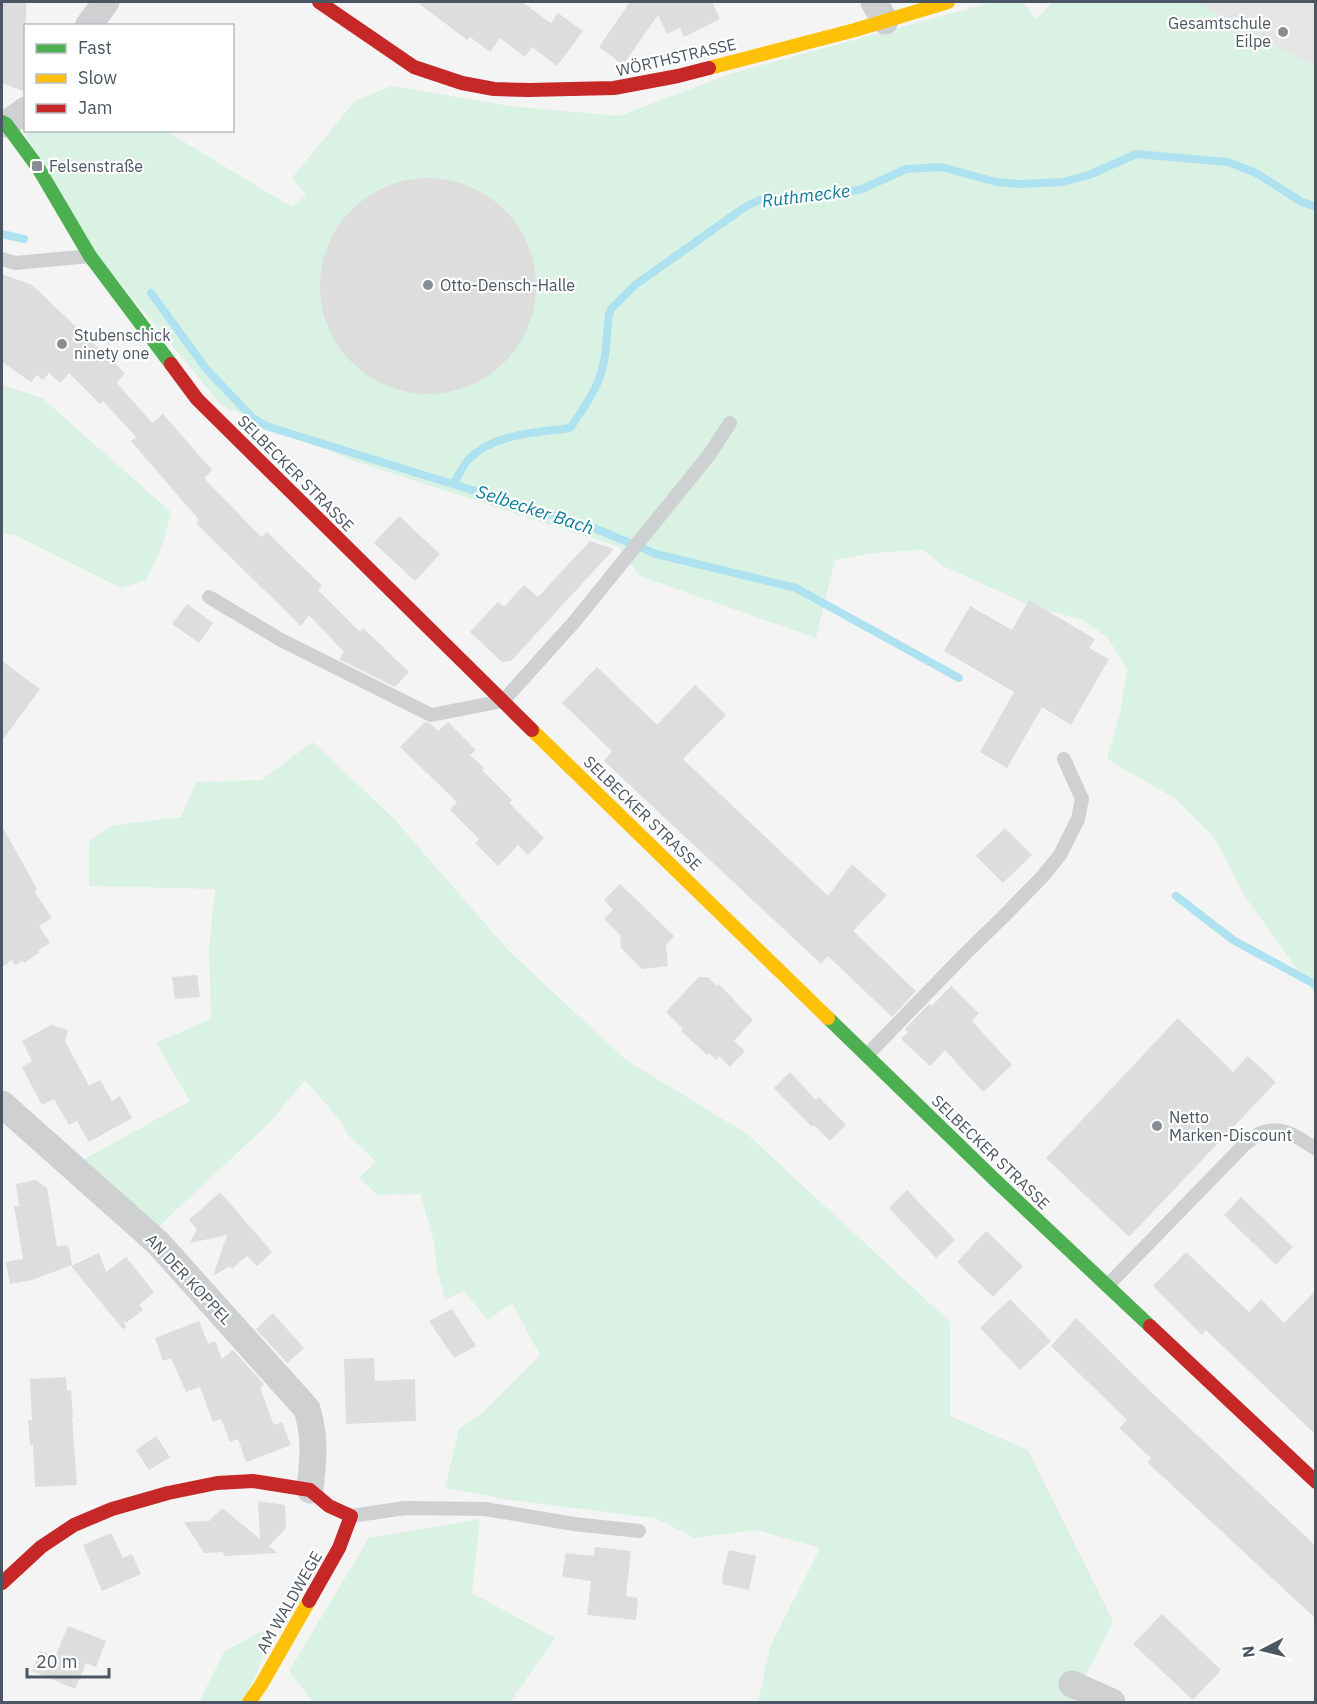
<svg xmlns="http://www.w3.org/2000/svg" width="1317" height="1704" viewBox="0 0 1317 1704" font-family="'IBM Plex Sans',sans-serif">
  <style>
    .education { fill: #e6e5e6 }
    .green { fill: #d9f2e3 }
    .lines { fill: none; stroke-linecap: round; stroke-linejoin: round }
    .stream { stroke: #aee2f0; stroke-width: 8 }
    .building { fill: #ddddde }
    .lane { stroke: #ced0d2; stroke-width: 14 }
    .street { stroke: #ced0d2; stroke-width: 27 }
    .fast { stroke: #4caf50; stroke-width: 14 }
    .slow { stroke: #ffc107; stroke-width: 14 }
    .jam { stroke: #c62828; stroke-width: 14 }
    .poi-dot { fill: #868d94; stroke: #fff; stroke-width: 2 }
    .labels { text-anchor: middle; stroke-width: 4.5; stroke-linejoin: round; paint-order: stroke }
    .poi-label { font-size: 16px; fill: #4a5661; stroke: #fff; text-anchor: start }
    .street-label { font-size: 16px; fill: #4a5661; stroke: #fff }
    .water-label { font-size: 18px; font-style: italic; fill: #0c7c9b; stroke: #fff }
  </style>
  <rect width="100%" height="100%" fill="#f4f4f4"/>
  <path class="education" d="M 1196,2 L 1315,2 L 1315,65 L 1307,63 Z"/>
  <g class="green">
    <path d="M 993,2 L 1023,2 L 1036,20 L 1052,2 L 1196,2 L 1307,63 L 1315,65 L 1315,994 L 1244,895 L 1214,837 L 1176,799 L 1107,759 L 1120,713 L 1127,669 L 1108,638 L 1083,620 L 1031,606 L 943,566 L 923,550 L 873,553 L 835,560 L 816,638 L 640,576 L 619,547 L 357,462 L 222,406 L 97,255 L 20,125 L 26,130 L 166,131 L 292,207 L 306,195 L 292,178 L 355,101 L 392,86 L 509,106 L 619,116 L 733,73 Z"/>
    <path d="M 2,385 L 42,398 L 171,512 L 162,546 L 146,580 L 121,588 L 15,535 L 2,534 Z"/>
    <path d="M 313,742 L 394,819 L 509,951 L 626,1060 L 747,1134 L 950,1322 L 950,1416 L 1028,1450 L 1113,1621 L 1072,1702 L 758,1702 L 770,1647 L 820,1548 L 757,1530 L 695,1538 L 655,1518 L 504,1499 L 445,1488 L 459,1429 L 480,1415 L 540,1355 L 512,1303 L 488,1320 L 464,1291 L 444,1300 L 442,1286 L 437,1272 L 434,1242 L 420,1194 L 377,1195 L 359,1178 L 376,1162 L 346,1133 L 343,1124 L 305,1080 L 270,1122 L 157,1228 L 77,1163 L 190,1101 L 156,1043 L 211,1019 L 209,949 L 215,889 L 89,886 L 89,842 L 110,826 L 181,817 L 196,782 L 261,780 Z"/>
    <path d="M 480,1519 L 472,1593 L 555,1638 L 510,1702 L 313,1702 L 289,1671 L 369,1538 Z"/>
    <path d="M 273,1625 L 255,1678 L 241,1702 L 199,1702 L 224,1652 Z"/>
  </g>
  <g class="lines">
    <g class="stream">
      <path d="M 2,234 L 24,239"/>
      <path d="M 151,293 L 207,370 L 252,417 L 266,426 L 594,528 L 656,554 L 796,588 L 959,678"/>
      <path d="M 453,484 C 458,477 462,467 468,460 C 493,433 536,433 570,428 C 580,414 590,400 597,384 C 607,363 606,337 609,314 L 612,308 L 635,285 L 745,207 L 760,200 L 797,196 L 828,196 L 862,189 L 906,169 L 941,167 L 996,182 L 1019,184 L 1063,182 L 1089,175 L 1136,154 L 1228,162 L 1256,173 L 1302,202 L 1316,207"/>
      <path d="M 1176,896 L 1233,940 L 1316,985"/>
    </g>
  </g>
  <g class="building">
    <path d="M 2,2 L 26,2 L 26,92 L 2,83 Z"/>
    <path d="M 417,2 L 522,2 L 551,23 L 558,13 L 583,31 L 557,66 L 532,47 L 525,57 L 500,38 L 490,52 L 470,37 L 467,40 Z"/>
    <path d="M 630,2 L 712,2 L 720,19 L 684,37 L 680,28 L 667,34 L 658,15 L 623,65 L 599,47 Z"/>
    <circle cx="428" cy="286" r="108"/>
    <path d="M 2,274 L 32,285 L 125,373 L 117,383 L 152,423 L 163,414 L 212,470 L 204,478 L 261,537 L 267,532 L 322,586 L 318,590 L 360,632 L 363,628 L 409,672 L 395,687 L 339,659 L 344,652 L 309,615 L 301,626 L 219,546 L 196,523 L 199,520 L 131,441 L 136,437 L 103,401 L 100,404 L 69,373 L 60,383 L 49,373 L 43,380 L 37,375 L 31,382 L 2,362 Z"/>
    <path d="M 399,516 L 440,554 L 415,581 L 374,543 Z"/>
    <path d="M 590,541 L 614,549 L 511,661 L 502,662 L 470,632 L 498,602 L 504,607 L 524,585 L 538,597 Z"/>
    <path d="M 1029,600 L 1095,639 L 1089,648 L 1109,659 L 1071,725 L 1042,707 L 1007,768 L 980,752 L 1014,692 L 944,651 L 970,606 L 1012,630 Z"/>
    <path d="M 187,604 L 213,623 L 199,643 L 172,624 Z"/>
    <path d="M 2,661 L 40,689 L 2,741 Z"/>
    <path d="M 597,667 L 657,725 L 695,685 L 726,715 L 683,759 L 828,896 L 852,864 L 887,895 L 853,931 L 916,991 L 892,1017 L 828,956 L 821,964 L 604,761 L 612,751 L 562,703 Z"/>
    <path d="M 425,722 L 431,724 L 438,731 L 448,722 L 476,750 L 470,755 L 484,768 L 482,770 L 512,800 L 509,803 L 544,838 L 528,855 L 518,845 L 498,866 L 475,843 L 479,839 L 450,810 L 457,802 L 400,747 Z"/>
    <path d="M 2,826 L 37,889 L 34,891 L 52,918 L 39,926 L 50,943 L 38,950 L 39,953 L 24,963 L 22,961 L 15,965 L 12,960 L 2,967 Z"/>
    <path d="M 1005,828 L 1032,855 L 1003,883 L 976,856 Z"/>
    <path d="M 620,884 L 674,936 L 666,945 L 668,966 L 642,969 L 621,948 L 620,935 L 604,919 L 613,910 L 604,900 Z"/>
    <path d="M 197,975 L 200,997 L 175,999 L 172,977 Z"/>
    <path d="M 699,977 L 708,977 L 717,986 L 719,984 L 753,1020 L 734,1041 L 745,1051 L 730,1067 L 719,1056 L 716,1060 L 709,1053 L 707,1055 L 681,1031 L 683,1029 L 666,1012 Z"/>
    <path d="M 951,986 L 979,1013 L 972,1021 L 1012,1065 L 983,1092 L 945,1050 L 930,1066 L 901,1039 L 908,1032 L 905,1029 L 929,1004 L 932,1006 Z"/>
    <path d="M 1178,1018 L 1233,1072 L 1248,1056 L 1276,1082 L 1129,1237 L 1046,1158 Z"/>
    <path d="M 51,1025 L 68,1030 L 65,1041 L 89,1086 L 100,1080 L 112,1101 L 120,1096 L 132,1118 L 89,1142 L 77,1121 L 69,1125 L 54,1099 L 42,1105 L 22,1067 L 32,1061 L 22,1041 Z"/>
    <path d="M 790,1072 L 816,1100 L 819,1097 L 846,1125 L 830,1141 L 814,1125 L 812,1127 L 774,1088 Z"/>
    <path d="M 36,1180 L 47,1188 L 57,1246 L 66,1245 L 67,1247 L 69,1247 L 72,1265 L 32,1280 L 10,1284 L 6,1262 L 23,1259 L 14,1206 L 19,1206 L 16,1184 Z"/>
    <path d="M 907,1190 L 955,1240 L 936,1258 L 889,1208 Z"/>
    <path d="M 220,1192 L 272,1252 L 257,1266 L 247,1256 L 232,1269 L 230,1266 L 213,1276 L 227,1235 L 190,1243 L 197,1229 L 189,1220 Z"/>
    <path d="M 1241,1197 L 1293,1247 L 1276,1265 L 1224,1215 Z"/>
    <path d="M 986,1231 L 1023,1266 L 993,1297 L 957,1262 Z"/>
    <path d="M 1186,1252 L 1249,1312 L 1261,1299 L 1284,1323 L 1316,1290 L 1316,1435 L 1206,1330 L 1202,1335 L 1153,1286 Z"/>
    <path d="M 99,1253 L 106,1272 L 126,1257 L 154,1292 L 139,1305 L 143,1310 L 126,1323 L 123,1319 L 126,1328 L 123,1329 L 71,1266 Z"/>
    <path d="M 1010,1299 L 1051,1341 L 1020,1370 L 980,1328 Z"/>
    <path d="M 452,1309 L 476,1346 L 454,1358 L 429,1321 Z"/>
    <path d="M 273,1313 L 304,1348 L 287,1363 L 256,1329 Z"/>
    <path d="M 1076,1318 L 1151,1392 L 1316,1546 L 1316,1619 L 1148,1463 L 1151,1458 L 1119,1428 L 1127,1420 L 1051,1346 Z"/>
    <path d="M 199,1321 L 208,1344 L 215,1341 L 222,1359 L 233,1350 L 264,1384 L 260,1388 L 274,1425 L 282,1422 L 291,1445 L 246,1462 L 238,1439 L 230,1442 L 221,1419 L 213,1422 L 200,1387 L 186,1392 L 171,1358 L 163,1361 L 155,1338 Z"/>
    <path d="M 374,1358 L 375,1381 L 415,1379 L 416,1421 L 346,1424 L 344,1359 Z"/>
    <path d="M 66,1377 L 67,1391 L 71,1390 L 73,1418 L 72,1418 L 77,1485 L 35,1487 L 33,1445 L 30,1445 L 29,1432 L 28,1420 L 32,1420 L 30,1379 Z"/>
    <path d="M 156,1436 L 170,1457 L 149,1470 L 136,1450 Z"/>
    <path d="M 258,1501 L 285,1505 L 286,1528 L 269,1546 L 278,1553 L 224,1556 L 223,1552 L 204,1553 L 184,1522 L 209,1521 L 222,1508 L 260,1539 Z"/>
    <path d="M 111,1533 L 123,1558 L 132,1554 L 141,1574 L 102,1591 L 83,1545 Z"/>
    <path d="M 595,1547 L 631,1551 L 626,1596 L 638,1598 L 636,1620 L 587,1615 L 591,1581 L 562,1577 L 566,1553 L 594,1556 Z"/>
    <path d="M 729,1550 L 756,1556 L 749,1590 L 722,1584 L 723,1576 L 722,1576 Z"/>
    <path d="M 1162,1614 L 1221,1670 L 1193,1700 L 1133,1644 Z"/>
    <path d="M 68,1626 L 106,1641 L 96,1667 L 86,1663 L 75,1689 L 32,1671 L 40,1651 L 55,1657 Z"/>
  </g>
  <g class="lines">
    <g class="lane">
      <path d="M 2,259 L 15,263 L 90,256"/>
      <path d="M 209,597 L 281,640 L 431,715 L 503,701 L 575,621 L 709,455 L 730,423"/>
      <path d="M 867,1055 L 966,953 L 1005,915 L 1042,877 L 1060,855 L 1078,819 L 1082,799 L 1064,759"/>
      <path d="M 1107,1286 L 1245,1144 C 1250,1141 1256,1135 1261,1133 C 1283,1124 1299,1138 1316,1149"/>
      <path d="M 351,1516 L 405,1508 L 485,1509 L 574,1524 L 639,1531"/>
    </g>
    <g class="street">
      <path d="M 874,2 L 885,21"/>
      <path d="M 88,26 L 106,2"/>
      <path d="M 6,124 L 26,110"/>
      <path d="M 2,1104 L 158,1243 L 307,1409 C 316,1440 313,1459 310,1490"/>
      <path d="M 1072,1684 L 1112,1702"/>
    </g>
    <g class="fast">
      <path d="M 2,122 L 6,124 L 37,166 L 90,256 L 171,364"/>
      <path d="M 828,1018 L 995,1180 L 1150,1326"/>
    </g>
    <g class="slow">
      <path d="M 709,68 L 855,30 L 948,2"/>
      <path d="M 532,730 L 828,1018"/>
      <path d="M 249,1702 L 261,1685 L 309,1601"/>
    </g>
    <g class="jam">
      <path d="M 319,2 L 414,67 L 462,83 L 494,89 L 529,90 L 614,88 L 678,76 L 709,68"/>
      <path d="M 171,364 L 197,399 L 532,730"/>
      <path d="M 1150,1326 L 1316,1482"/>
      <path d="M 2,1583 L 41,1547 L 74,1525 L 112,1509 L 168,1493 L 217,1483 L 253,1481 L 310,1490 L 329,1506 L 351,1516 L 339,1548 L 309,1601"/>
    </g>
  </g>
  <g class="poi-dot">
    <circle cx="1283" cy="32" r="6"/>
    <rect x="31" y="160" width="12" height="12" rx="3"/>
    <circle cx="428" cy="285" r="6"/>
    <circle cx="62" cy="344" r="6"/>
    <circle cx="1157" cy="1126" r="6"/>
  </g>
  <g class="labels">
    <g class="poi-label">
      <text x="1271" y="29" text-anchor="end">Gesamtschule<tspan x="1271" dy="18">Eilpe</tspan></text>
      <text x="49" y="172">Felsenstraße</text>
      <text x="440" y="291">Otto-Densch-Halle</text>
      <text x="74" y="341">Stubenschick<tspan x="74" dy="18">ninety one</tspan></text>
      <text x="1169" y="1123">Netto<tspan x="1169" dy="18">Marken-Discount</tspan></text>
    </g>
    <g class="street-label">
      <text transform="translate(676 57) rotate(-13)" y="6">WÖRTHSTRASSE</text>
      <text transform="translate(296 473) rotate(45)" y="6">SELBECKER STRASSE</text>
      <text transform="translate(643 813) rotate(44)" y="6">SELBECKER STRASSE</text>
      <text transform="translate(991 1152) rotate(44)" y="6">SELBECKER STRASSE</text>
      <text transform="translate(189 1279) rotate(47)" y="6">AN DER KOPPEL</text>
      <text transform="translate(289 1602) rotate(-60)" y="6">AM WALDWEGE</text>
    </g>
    <g class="water-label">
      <text transform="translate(806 196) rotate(-7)" y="6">Ruthmecke</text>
      <text transform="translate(535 510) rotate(18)" y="6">Selbecker Bach</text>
    </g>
  </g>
  <rect width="1317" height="1704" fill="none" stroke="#4a5661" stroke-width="6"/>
  <rect x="24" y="24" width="210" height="108" fill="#ffffff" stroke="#b7bbc0" stroke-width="1.5"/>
  <rect x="36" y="44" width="30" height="9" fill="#4caf50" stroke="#b7bbc0" stroke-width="1.5"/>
  <text x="78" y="54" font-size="18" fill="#4a5661">Fast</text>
  <rect x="36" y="74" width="30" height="9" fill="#ffc107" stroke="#b7bbc0" stroke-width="1.5"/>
  <text x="78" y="84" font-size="18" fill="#4a5661">Slow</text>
  <rect x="36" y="104" width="30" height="9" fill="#c62828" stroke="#b7bbc0" stroke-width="1.5"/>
  <text x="78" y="114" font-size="18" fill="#4a5661">Jam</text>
  <g transform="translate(1263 1650) rotate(263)" stroke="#ffffff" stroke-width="4.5" paint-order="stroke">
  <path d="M0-4.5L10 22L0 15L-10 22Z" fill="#4a5661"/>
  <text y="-9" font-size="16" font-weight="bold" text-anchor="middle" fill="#4a5661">N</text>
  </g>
  <path d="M27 1668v9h82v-9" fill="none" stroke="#4a5661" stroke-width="3"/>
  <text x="36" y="1668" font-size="18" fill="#4a5661" stroke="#ffffff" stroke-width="4.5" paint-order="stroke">20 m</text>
</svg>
